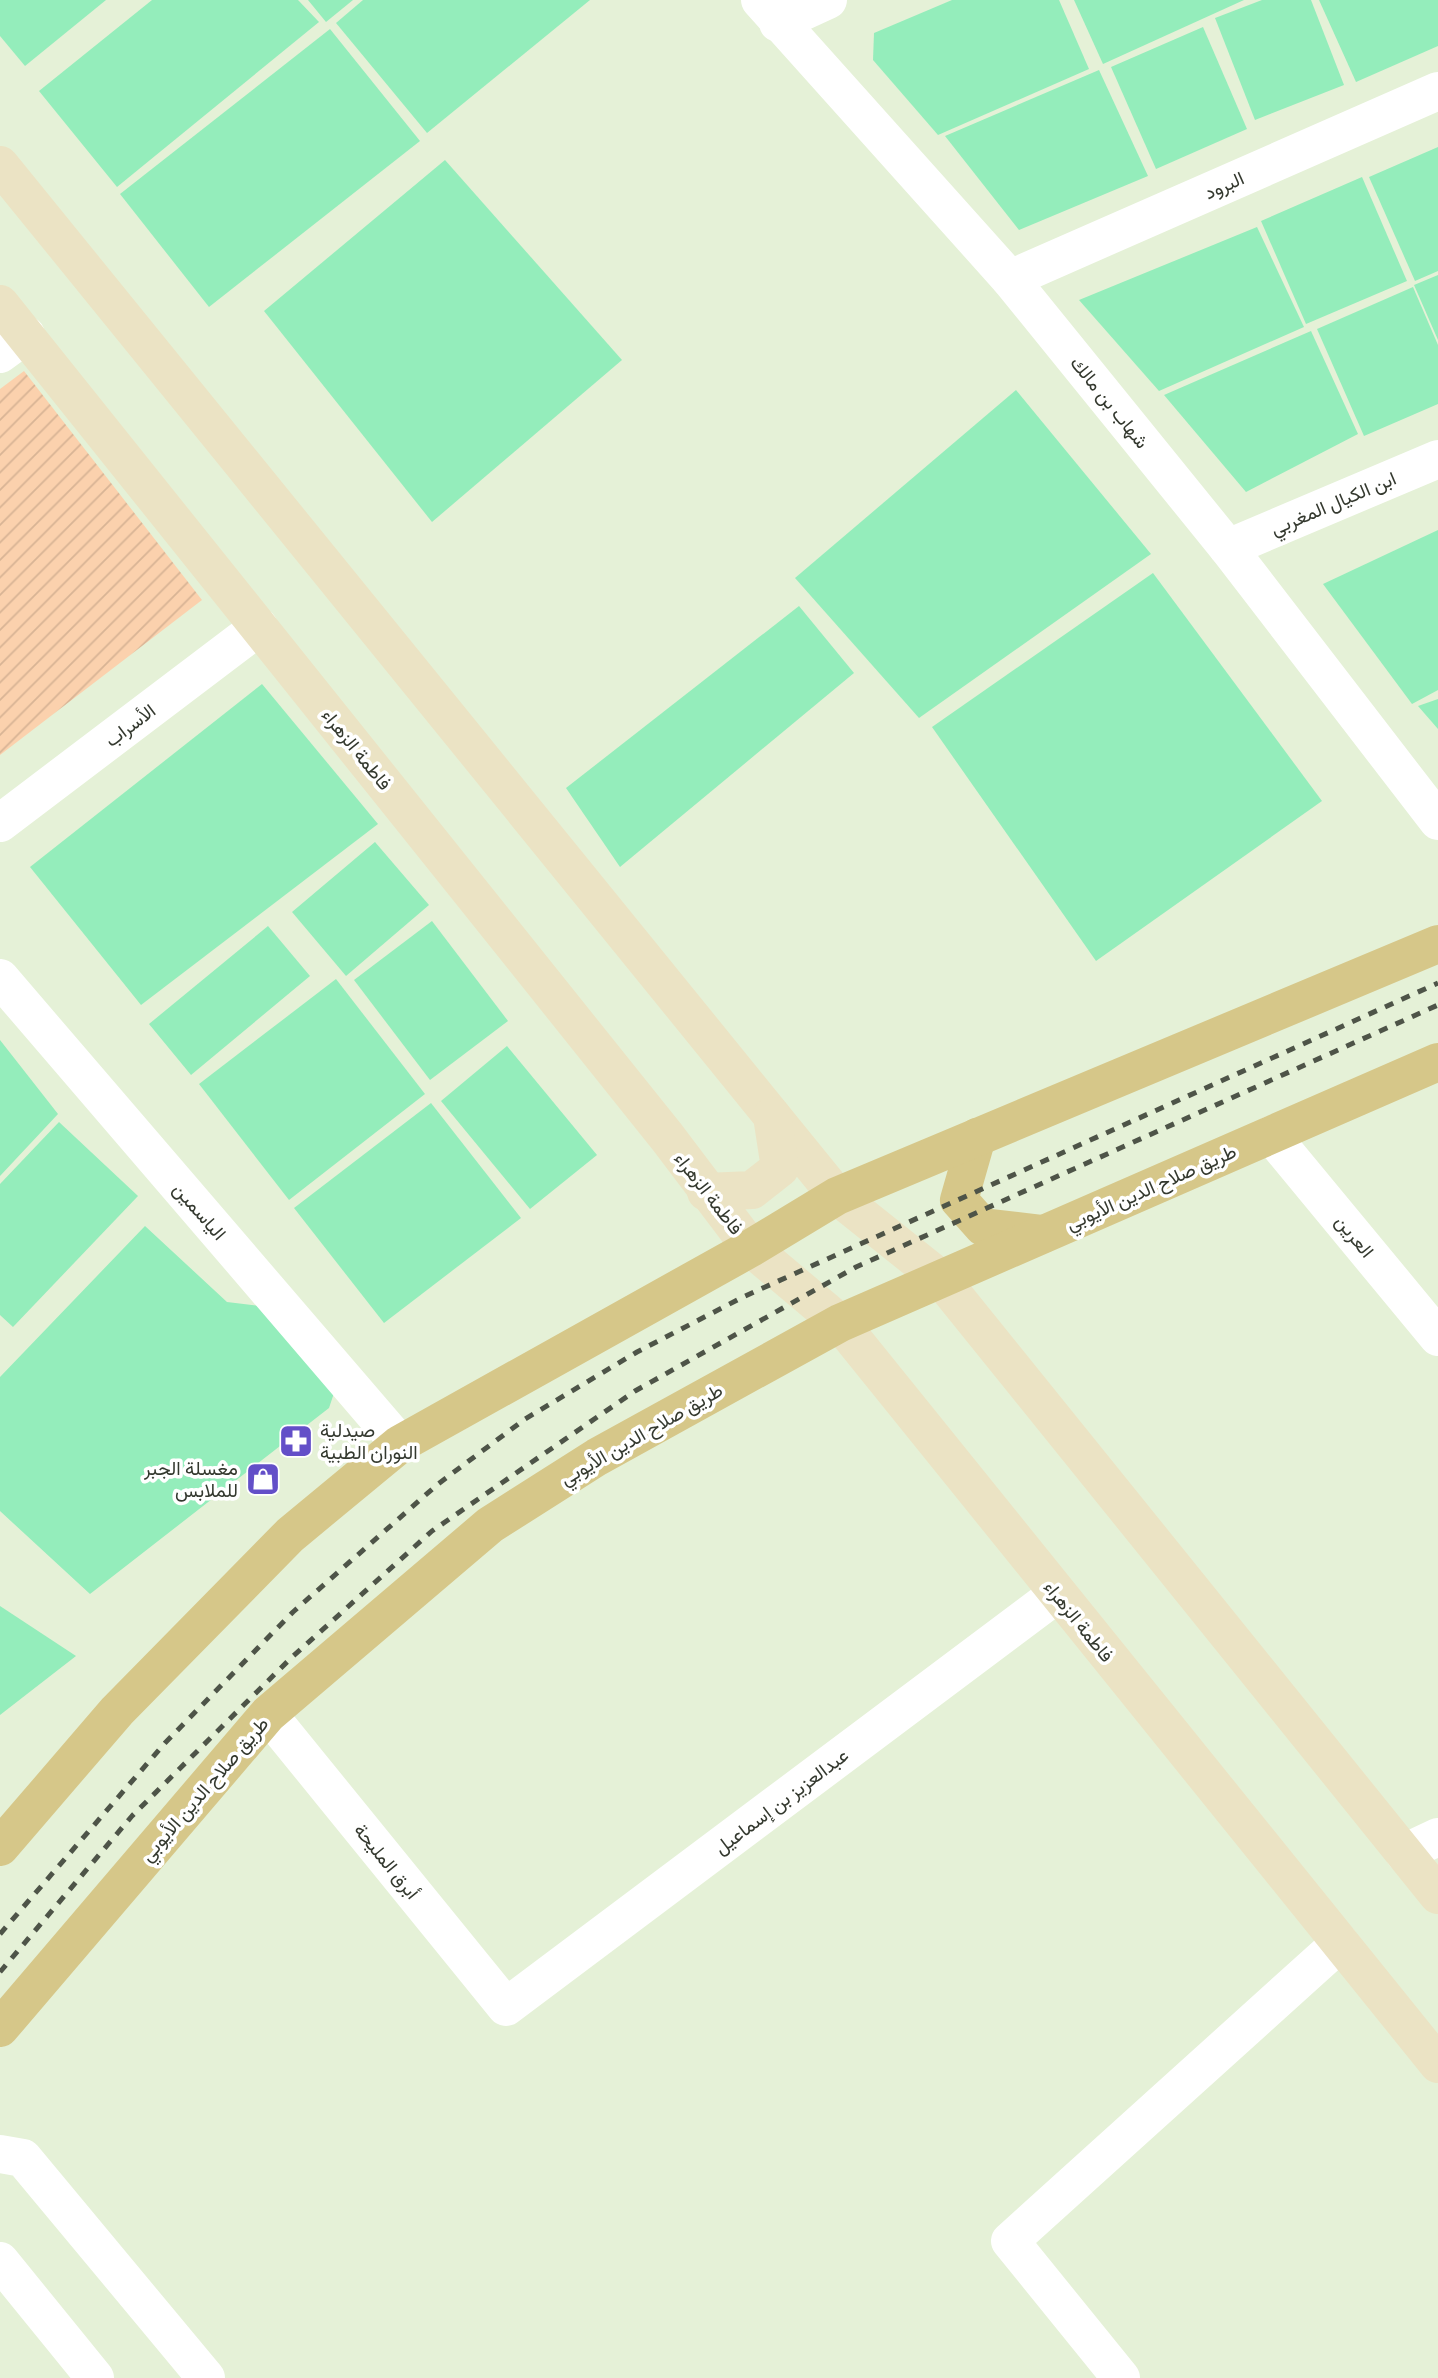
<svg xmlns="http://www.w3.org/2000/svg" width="1438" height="2378" viewBox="0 0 1438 2378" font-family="'Archivo Narrow',Vazirmatn,sans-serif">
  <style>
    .garden { fill: url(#garden-furrows) }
    .building { fill: #94edbb }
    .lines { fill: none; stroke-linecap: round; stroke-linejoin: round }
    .minor { stroke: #fff; stroke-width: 38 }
    .secondary { stroke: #ebe3c4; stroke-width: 38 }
    .primary { stroke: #d6c789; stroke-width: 38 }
    .rail { stroke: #4e5448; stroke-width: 5; stroke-dasharray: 9 9; stroke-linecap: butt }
    .labels { text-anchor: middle; stroke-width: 7; stroke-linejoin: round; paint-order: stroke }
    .street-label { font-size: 19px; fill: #34392f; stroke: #fff }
    .poi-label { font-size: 19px; fill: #34392f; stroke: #fff; text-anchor: start }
  </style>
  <defs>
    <pattern id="garden-furrows" width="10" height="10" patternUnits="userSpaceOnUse" patternTransform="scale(1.75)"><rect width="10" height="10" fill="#fbd1ad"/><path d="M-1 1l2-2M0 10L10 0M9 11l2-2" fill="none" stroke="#d8b495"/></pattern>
  </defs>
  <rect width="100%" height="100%" fill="#e5f1d7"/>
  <path class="garden" d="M 24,371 L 202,600 L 0,755 L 0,389 Z"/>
  <g class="building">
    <path d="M 0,0 L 106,0 L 25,66 L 0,36 Z"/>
    <path d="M 152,0 L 298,0 L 319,22 L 117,187 L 39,91 Z"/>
    <path d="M 308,0 L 353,0 L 326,22 Z"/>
    <path d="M 363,0 L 590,0 L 427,133 L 336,23 Z"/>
    <path d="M 952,0 L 1059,0 L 1089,69 L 938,135 L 873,60 L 874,33 Z"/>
    <path d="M 1074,0 L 1244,0 L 1103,64 Z"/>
    <path d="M 1262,0 L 1311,0 L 1344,85 L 1255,120 L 1215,18 Z"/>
    <path d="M 1319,0 L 1438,0 L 1438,46 L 1356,82 Z"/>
    <path d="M 1203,27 L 1247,129 L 1156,169 L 1111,67 Z"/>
    <path d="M 330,29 L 420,141 L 209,307 L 120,194 Z"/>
    <path d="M 1099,70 L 1148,176 L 1019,230 L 945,136 Z"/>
    <path d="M 1438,147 L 1438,271 L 1415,281 L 1369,177 Z"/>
    <path d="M 445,160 L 622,360 L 432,522 L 264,311 Z"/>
    <path d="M 1362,177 L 1407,281 L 1306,324 L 1261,221 Z"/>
    <path d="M 1257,227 L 1304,327 L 1159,391 L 1079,300 Z"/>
    <path d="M 1438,275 L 1438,340 L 1414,285 Z"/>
    <path d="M 1413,287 L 1438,345 L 1438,404 L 1364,436 L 1317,329 Z"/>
    <path d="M 1311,331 L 1358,434 L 1246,492 L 1164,395 Z"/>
    <path d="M 1016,390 L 1151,554 L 919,718 L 795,578 Z"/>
    <path d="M 1438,530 L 1438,690 L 1412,704 L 1323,584 Z"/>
    <path d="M 1153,573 L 1322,801 L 1096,961 L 932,727 Z"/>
    <path d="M 799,606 L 854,673 L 620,867 L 566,788 Z"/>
    <path d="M 262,684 L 378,824 L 141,1005 L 30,867 Z"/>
    <path d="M 1438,699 L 1438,729 L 1418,706 Z"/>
    <path d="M 375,842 L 429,905 L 346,976 L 292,912 Z"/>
    <path d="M 432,921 L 508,1021 L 430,1080 L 354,980 Z"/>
    <path d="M 268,926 L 310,976 L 191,1075 L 149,1024 Z"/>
    <path d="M 336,979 L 425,1094 L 289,1200 L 199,1084 Z"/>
    <path d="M 0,1040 L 58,1114 L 0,1176 Z"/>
    <path d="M 507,1046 L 597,1155 L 530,1209 L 441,1101 Z"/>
    <path d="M 431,1103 L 521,1218 L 384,1323 L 294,1208 Z"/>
    <path d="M 59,1122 L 138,1196 L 13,1327 L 0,1315 L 0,1184 Z"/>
    <path d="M 145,1226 L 227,1302 L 260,1306 L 337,1384 L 329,1408 L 90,1594 L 0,1511 L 0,1377 Z"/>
    <path d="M 0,1606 L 76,1656 L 0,1715 Z"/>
  </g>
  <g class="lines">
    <g class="minor">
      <path d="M 760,0 L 1010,279 L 1228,548 L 1438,821"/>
      <path d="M 778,23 L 828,0"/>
      <path d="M 1010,279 L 1438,91"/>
      <path d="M 0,354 L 26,335"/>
      <path d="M 1228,548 L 1438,459"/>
      <path d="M 0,823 L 259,627"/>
      <path d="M 0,978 L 400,1444"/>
      <path d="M 1271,1135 L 1438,1337"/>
      <path d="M 268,1714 L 506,2007 L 1057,1594"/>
      <path d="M 1404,1853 L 1438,1837"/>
      <path d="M 0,2154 L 23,2158 L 206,2378"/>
      <path d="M 0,2261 L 95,2378"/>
      <path d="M 1121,2378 L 1010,2241 L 1340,1943"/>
    </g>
    <g class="secondary">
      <path d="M 0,165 L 837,1196 L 941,1279 L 1438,1895"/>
      <path d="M 0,304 L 667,1137 L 751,1248 L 840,1323 L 1438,2064"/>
      <path d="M 706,1192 L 752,1190 L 780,1168 L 772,1116"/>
    </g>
    <g class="primary">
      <path d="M 977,1137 L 959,1200 L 983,1227 L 1043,1234"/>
      <path d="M 0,1847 L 117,1711 L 290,1535 L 400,1444 L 751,1248 L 837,1196 L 1438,944"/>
      <path d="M 0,2028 L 268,1714 L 490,1525 L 597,1457 L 840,1323 L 1438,1062"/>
    </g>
    <g class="rail">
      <path d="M 0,1934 L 165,1743 L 293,1612 L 438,1484 L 525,1419 L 637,1352 L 743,1297 L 1438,983"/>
      <path d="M 0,1972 L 132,1816 L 290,1659 L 432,1531 L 635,1391 L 856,1267 L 1438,1005"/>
    </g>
  </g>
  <defs>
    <g id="pharmacy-square" transform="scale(1.75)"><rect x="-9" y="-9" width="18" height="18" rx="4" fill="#634fc8" stroke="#fff"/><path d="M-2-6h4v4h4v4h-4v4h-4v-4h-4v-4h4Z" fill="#fff"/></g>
    <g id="shop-square" transform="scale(1.75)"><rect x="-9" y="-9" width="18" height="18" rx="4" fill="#634fc8" stroke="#fff"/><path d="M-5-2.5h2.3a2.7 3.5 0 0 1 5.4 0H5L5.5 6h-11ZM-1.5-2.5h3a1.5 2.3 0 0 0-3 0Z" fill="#fff"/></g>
  </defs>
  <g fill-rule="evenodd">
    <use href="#pharmacy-square" x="296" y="1441"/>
    <use href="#shop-square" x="263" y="1479"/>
  </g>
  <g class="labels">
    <g class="street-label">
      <text transform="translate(1224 185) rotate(-24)" y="7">البرود</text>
      <text transform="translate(1110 402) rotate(51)" y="7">شهاب بن مالك</text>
      <text transform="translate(1333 503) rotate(-23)" y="7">ابن الكيال المغربي</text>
      <text transform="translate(130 725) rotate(-37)" y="7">الأسراب</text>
      <text transform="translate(357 749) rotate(51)" y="7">فاطمة الزهراء</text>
      <text transform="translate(1151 1187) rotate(-24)" y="7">طريق صلاح الدين الأيوبي</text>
      <text transform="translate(709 1193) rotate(52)" y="7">فاطمة الزهراء</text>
      <text transform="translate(200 1211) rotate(49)" y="7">الياسمين</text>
      <text transform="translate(1355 1236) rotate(51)" y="7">العرين</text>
      <text transform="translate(641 1434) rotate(-30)" y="7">طريق صلاح الدين الأيوبي</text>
      <text transform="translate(1079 1621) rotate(51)" y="7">فاطمة الزهراء</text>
      <text transform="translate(204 1789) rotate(-49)" y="7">طريق صلاح الدين الأيوبي</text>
      <text transform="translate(781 1801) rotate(-37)" y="7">عبدالعزيز بن إسماعيل</text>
      <text transform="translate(387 1861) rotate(51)" y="7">أبرق المليحة</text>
    </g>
    <g class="poi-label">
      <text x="320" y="1437">صيدلية<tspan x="320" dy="22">النوران الطبية</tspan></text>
      <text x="238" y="1475" text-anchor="end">مغسلة الجبر<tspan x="238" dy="22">للملابس</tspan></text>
    </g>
  </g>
</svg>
